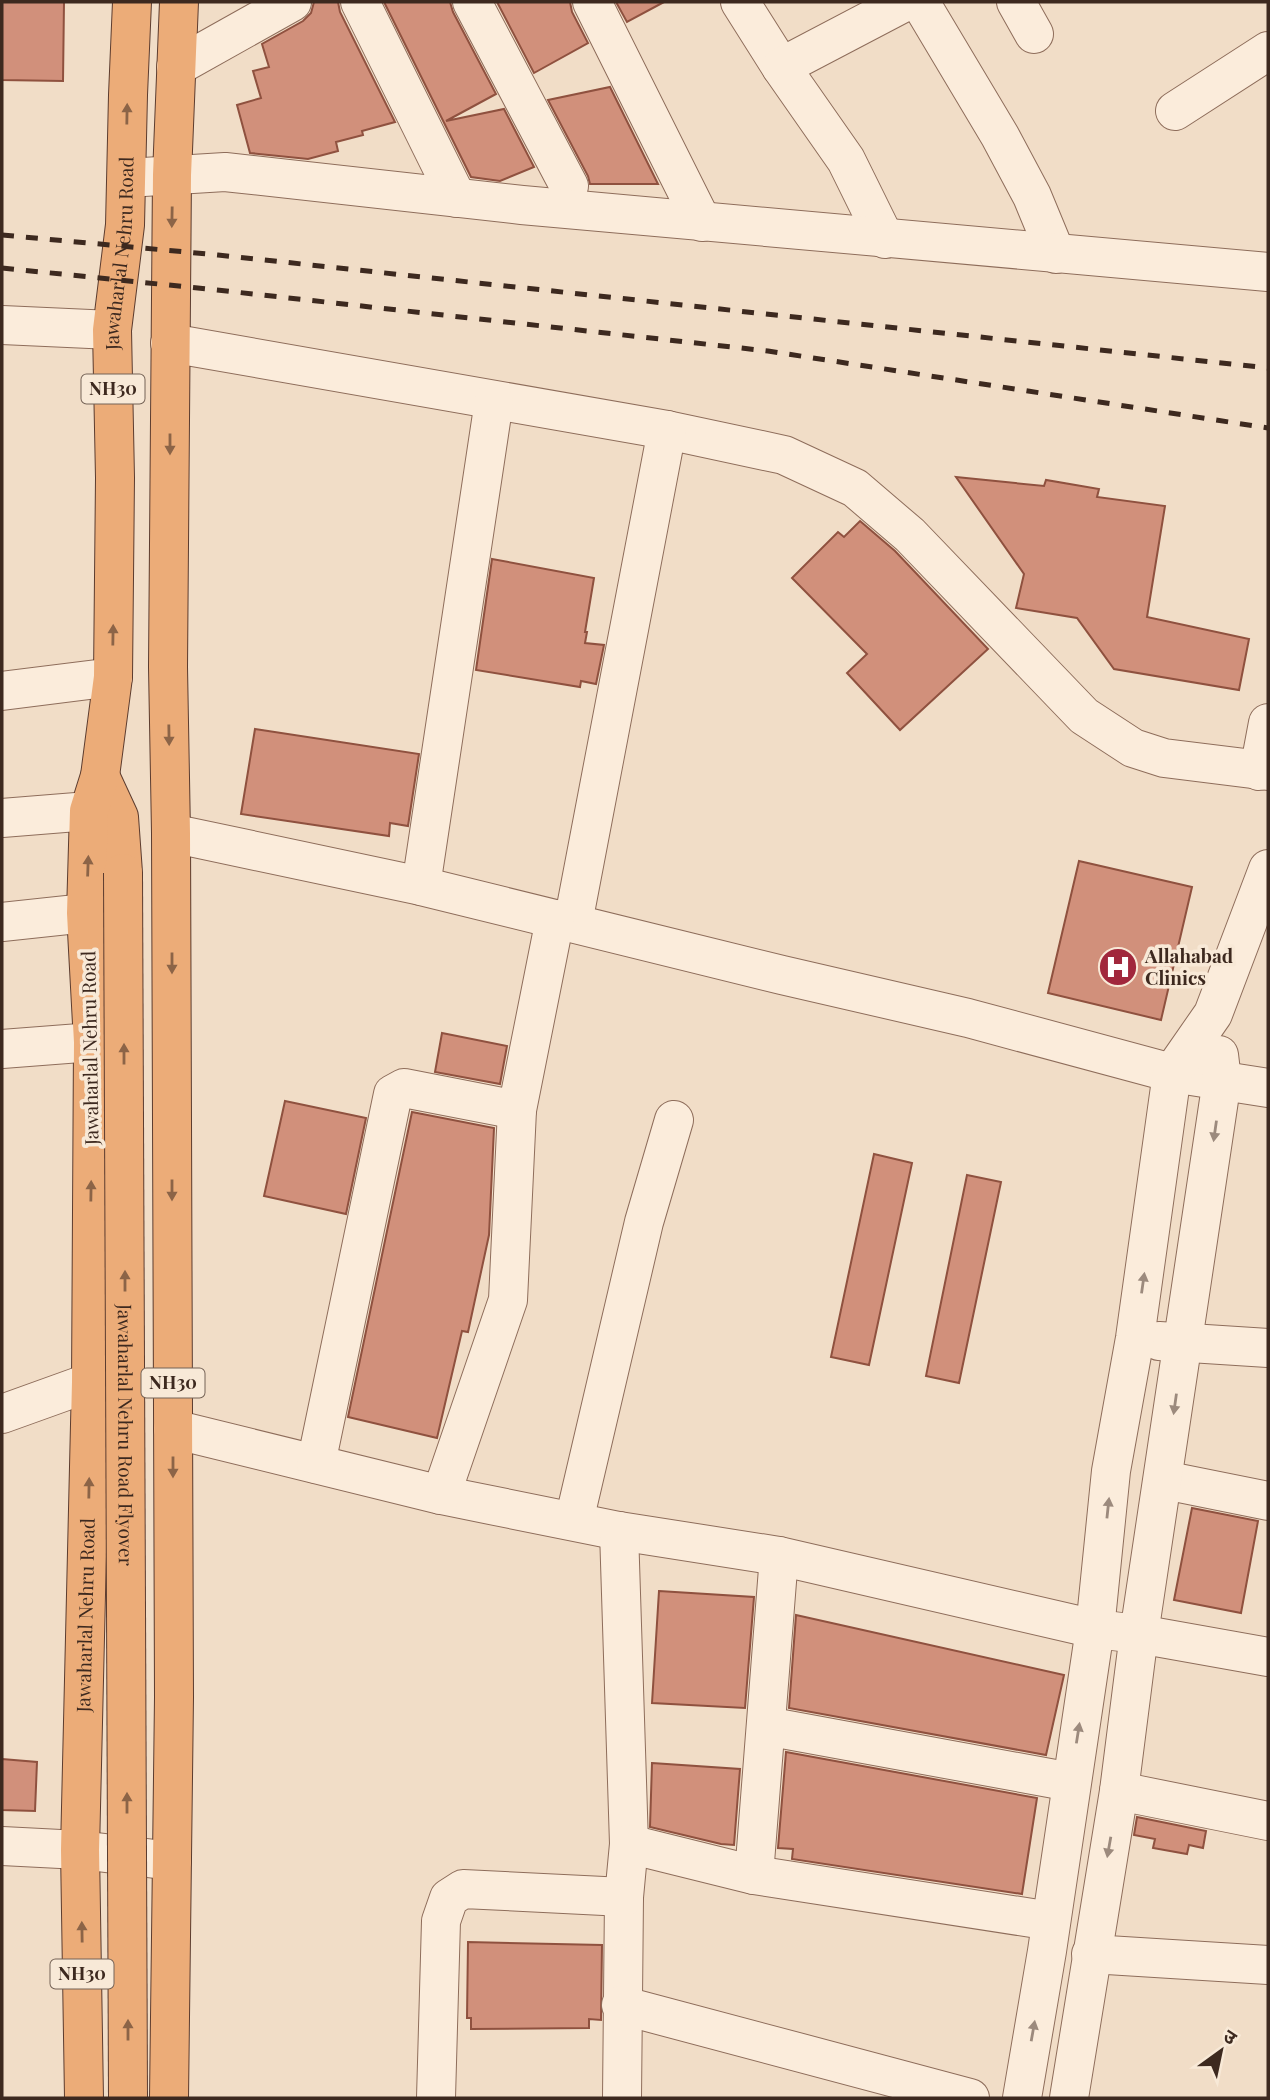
<svg xmlns="http://www.w3.org/2000/svg" width="1270" height="2100" viewBox="0 0 1270 2100" font-family="'Playfair Display','Noto Sans Devanagari',serif">
  <style>
    .building { fill: #d1907b; stroke: #8f513f; stroke-width: 2 }
    .lines { fill: none; stroke-linecap: round; stroke-linejoin: round }
    .minor-casing { stroke: #8e6d5b; stroke-width: 40 }
    .trunk-casing { stroke: #5c3c2f; stroke-width: 40 }
    .minor { stroke: #fbecdb; stroke-width: 38 }
    .trunk { stroke: #ecac78; stroke-width: 38 }
    .rail { stroke: #3d291f; stroke-width: 5; stroke-dasharray: 12 12; stroke-linecap: butt }
    .trunk-bridge-casing { stroke: #5c3c2f; stroke-width: 40; stroke-linecap: butt }
    .trunk-bridge { stroke: #ecac78; stroke-width: 38 }
    .oneway { fill: #8c6447 }
    .oneway2 { fill: #9c8a7d }
    .labels { text-anchor: middle; stroke-width: 7; stroke-linejoin: round; paint-order: stroke }
    .shield { fill: #f8e9d7; stroke: #756356; stroke-width: 2 }
    .shield-label { font-size: 18px; font-weight: bold; fill: #3d291f }
    .street-label { font-size: 19px; fill: #3d291f; stroke: #f8e9d7 }
    .poi-label { font-size: 19px; font-weight: bold; fill: #3d291f; stroke: #f8e9d7; text-anchor: start }
  </style>
  <rect width="100%" height="100%" fill="#f1ddc7"/>
  <g class="building">
    <path d="M 2,2 L 64,2 L 63,81 L 2,80 Z"/>
    <path d="M 314,2 L 338,2 L 340,12 L 395,122 L 362,131 L 363,135 L 336,142 L 338,151 L 308,159 L 250,153 L 237,105 L 261,98 L 253,71 L 269,67 L 262,44 L 303,21 L 311,13 Z"/>
    <path d="M 384,2 L 450,2 L 453,12 L 496,94 L 446,121 L 504,109 L 534,167 L 500,181 L 471,177 Z"/>
    <path d="M 497,2 L 570,2 L 572,12 L 588,43 L 534,73 Z"/>
    <path d="M 616,2 L 664,2 L 627,22 Z"/>
    <path d="M 610,87 L 658,184 L 590,184 L 588,176 L 548,100 Z"/>
    <path d="M 956,477 L 1044,486 L 1046,480 L 1099,489 L 1097,497 L 1165,506 L 1147,617 L 1249,639 L 1239,690 L 1114,669 L 1077,618 L 1016,608 L 1024,574 Z"/>
    <path d="M 860,521 L 895,551 L 988,649 L 900,730 L 847,673 L 867,654 L 792,578 L 838,532 L 844,537 Z"/>
    <path d="M 492,559 L 594,578 L 585,632 L 587,632 L 585,643 L 604,645 L 596,684 L 581,681 L 580,687 L 476,670 Z"/>
    <path d="M 255,729 L 419,754 L 408,826 L 390,823 L 389,836 L 241,814 Z"/>
    <path d="M 1079,861 L 1192,887 L 1161,1020 L 1048,993 Z"/>
    <path d="M 442,1033 L 507,1046 L 500,1084 L 435,1072 Z"/>
    <path d="M 285,1101 L 366,1118 L 346,1214 L 264,1196 Z"/>
    <path d="M 412,1112 L 494,1128 L 489,1235 L 468,1332 L 462,1331 L 437,1438 L 348,1417 Z"/>
    <path d="M 874,1154 L 912,1163 L 869,1365 L 831,1357 Z"/>
    <path d="M 967,1175 L 1001,1182 L 959,1383 L 926,1376 Z"/>
    <path d="M 1192,1508 L 1258,1521 L 1241,1613 L 1174,1600 Z"/>
    <path d="M 659,1591 L 754,1597 L 745,1708 L 652,1703 Z"/>
    <path d="M 796,1615 L 1064,1675 L 1046,1755 L 789,1708 Z"/>
    <path d="M 786,1752 L 1037,1798 L 1022,1894 L 792,1859 L 793,1849 L 778,1848 Z"/>
    <path d="M 2,1759 L 37,1762 L 35,1811 L 2,1810 Z"/>
    <path d="M 652,1763 L 740,1769 L 734,1845 L 721,1844 L 650,1827 Z"/>
    <path d="M 1137,1817 L 1206,1831 L 1203,1848 L 1189,1845 L 1187,1854 L 1153,1848 L 1155,1839 L 1134,1835 Z"/>
    <path d="M 468,1942 L 602,1945 L 601,2020 L 589,2019 L 589,2028 L 471,2029 L 471,2018 L 467,2018 Z"/>
  </g>
  <g class="lines">
    <g class="minor-casing">
      <g id="minor">
        <path d="M 360,2 L 457,198"/>
        <path d="M 472,2 L 569,186"/>
        <path d="M 592,2 L 702,222"/>
        <path d="M 740,2 L 781,67 L 846,160 L 885,239"/>
        <path d="M 920,2 L 1000,136 L 1032,196 L 1056,254"/>
        <path d="M 1016,2 L 1034,34"/>
        <path d="M 176,67 L 292,2"/>
        <path d="M 781,67 L 905,2"/>
        <path d="M 1175,111 L 1268,51"/>
        <path d="M 127,178 L 225,172 L 522,205 L 1268,272"/>
        <path d="M 2,325 L 112,330"/>
        <path d="M 170,343 L 667,430 L 784,455 L 855,488 L 910,535 L 1084,716 L 1133,748 L 1164,758 L 1268,771"/>
        <path d="M 2,691 L 113,677"/>
        <path d="M 1259,771 L 1268,723"/>
        <path d="M 2,818 L 89,811"/>
        <path d="M 171,833 L 421,886 L 782,975 L 968,1018 L 1172,1073 L 1268,1088"/>
        <path d="M 421,886 L 494,401"/>
        <path d="M 2,922 L 86,913"/>
        <path d="M 573,923 L 667,430"/>
        <path d="M 2,1049 L 93,1042"/>
        <path d="M 1159,1341 L 1268,1348"/>
        <path d="M 2,1414 L 91,1382"/>
        <path d="M 173,1429 L 441,1495 L 619,1531 L 779,1556 L 1095,1629 L 1139,1634 L 1268,1657"/>
        <path d="M 316,1464 L 393,1094 L 404,1088 L 517,1110"/>
        <path d="M 1164,1480 L 1268,1501"/>
        <path d="M 441,1495 L 508,1300 L 517,1110 L 555,919"/>
        <path d="M 574,1521 L 644,1222 L 674,1120"/>
        <path d="M 619,1531 L 629,1844 L 624,1897 L 622,2098"/>
        <path d="M 766,1726 L 1071,1782"/>
        <path d="M 1119,1791 L 1268,1821"/>
        <path d="M 629,1844 L 754,1875 L 1051,1921"/>
        <path d="M 2,1846 L 80,1850 L 172,1861"/>
        <path d="M 754,1875 L 779,1556"/>
        <path d="M 1091,1954 L 1268,1965"/>
        <path d="M 621,2005 L 970,2098"/>
        <path d="M 436,2098 L 441,1921 L 449,1898 L 463,1889 L 624,1897"/>
        <path d="M 1022,2098 L 1047,1951 L 1095,1629 L 1111,1471 L 1135,1338 L 1172,1073 L 1213,1014 L 1268,869"/>
        <path d="M 1069,2098 L 1119,1791 L 1139,1634 L 1222,1080 L 1219,1055"/>
      </g>
    </g>
    <g class="trunk-casing">
      <g id="trunk">
        <path d="M 100,776 L 119,817 L 123,873"/>
        <path id="s1" d="M 84,2098 L 80,1850 L 91,1382 L 93,1042 L 86,913 L 89,811 L 100,776 L 113,677 L 115,478 L 112,330 L 125,225 L 128,95 L 132,2"/>
        <path d="M 169,2098 L 174,1697 L 171,833 L 168,667 L 172,175 L 179,2"/>
      </g>
    </g>
    <use href="#minor" class="minor"/>
    <use href="#trunk" class="trunk"/>
    <g class="rail">
      <path d="M 2,235 L 218,255 L 1268,368"/>
      <path d="M 2,268 L 217,290 L 768,351 L 1268,428"/>
    </g>
    <g class="trunk-bridge-casing">
      <g id="trunk-bridge">
        <path id="s2" d="M 123,873 L 128,2098"/>
      </g>
    </g>
    <use href="#trunk-bridge" class="trunk-bridge"/>
  </g>
  <defs><path id="oneway-solid" d="M-6-.8H1V-3.2L6.5 0L1 3.2V.8H-6Z" transform="scale(1.75)"/></defs>
  <g class="oneway">
    <use href="#oneway-solid" transform="translate(127 114) rotate(-89)"/>
    <use href="#oneway-solid" transform="translate(172 217) rotate(91)"/>
    <use href="#oneway-solid" transform="translate(170 444) rotate(90)"/>
    <use href="#oneway-solid" transform="translate(113 635) rotate(-89)"/>
    <use href="#oneway-solid" transform="translate(169 735) rotate(89)"/>
    <use href="#oneway-solid" transform="translate(88 866) rotate(-88)"/>
    <use href="#oneway-solid" transform="translate(172 963) rotate(90)"/>
    <use href="#oneway-solid" transform="translate(124 1054) rotate(-90)"/>
    <use href="#oneway-solid" transform="translate(172 1190) rotate(90)"/>
    <use href="#oneway-solid" transform="translate(91 1191) rotate(-89)"/>
    <use href="#oneway-solid" transform="translate(125 1281) rotate(-90)"/>
    <use href="#oneway-solid" transform="translate(173 1467) rotate(90)"/>
    <use href="#oneway-solid" transform="translate(89 1488) rotate(-89)"/>
    <use href="#oneway-solid" transform="translate(127 1803) rotate(-90)"/>
    <use href="#oneway-solid" transform="translate(82 1932) rotate(-91)"/>
    <use href="#oneway-solid" transform="translate(128 2030) rotate(-90)"/>
  </g>
  <g class="oneway2">
    <use href="#oneway-solid" transform="translate(1215 1131) rotate(98)"/>
    <use href="#oneway-solid" transform="translate(1143 1283) rotate(-82)"/>
    <use href="#oneway-solid" transform="translate(1175 1404) rotate(98)"/>
    <use href="#oneway-solid" transform="translate(1108 1508) rotate(-84)"/>
    <use href="#oneway-solid" transform="translate(1078 1733) rotate(-81)"/>
    <use href="#oneway-solid" transform="translate(1109 1847) rotate(100)"/>
    <use href="#oneway-solid" transform="translate(1033 2031) rotate(-80)"/>
  </g>
  <defs>
    <g id="hospital-disc" transform="scale(2.0125)"><circle r="9.5" fill="#a1273c" stroke="#f8e9d7"/><path d="M-5-5h3v3.5h4V-5h3V5h-3V1.5h-4V5h-3Z" fill="#fff"/></g>
  </defs>
  <g fill-rule="evenodd">
    <use href="#hospital-disc" x="1118" y="967"/>
  </g>
  <g class="labels">
    <g class="shield">
      <rect x="81.5" y="374.5" width="63" height="29" rx="5"/>
      <rect x="141.5" y="1368.5" width="63" height="29" rx="5"/>
      <rect x="50.5" y="1959.5" width="63" height="29" rx="5"/>
    </g>
    <g class="shield-label">
      <text x="113" y="395">NH30</text>
      <text x="173" y="1389">NH30</text>
      <text x="82" y="1980">NH30</text>
    </g>
    <g class="street-label">
      <text dy="7" stroke="none"><textPath href="#s1" startOffset="1848">Jawaharlal Nehru Road</textPath></text>
      <text transform="translate(90 1048) rotate(-91)" y="7">Jawaharlal Nehru Road</text>
      <text dy="7" stroke="none"><textPath href="#s2" startOffset="562">Jawaharlal Nehru Road Flyover</textPath></text>
      <text dy="7" stroke="none"><textPath href="#s1" startOffset="483">Jawaharlal Nehru Road</textPath></text>
    </g>
    <g class="poi-label">
      <text x="1145" y="963">Allahabad<tspan x="1145" dy="22">Clinics</tspan></text>
    </g>
  </g>
  <rect width="1270" height="2100" fill="none" stroke="#3d291f" stroke-width="7"/>
  <g transform="translate(1221 2051) rotate(33)" stroke="#f8e9d7" stroke-width="5" paint-order="stroke">
  <path d="M0-5L12 26L0 18L-12 26Z" fill="#3d291f"/>
  <text y="-10" font-size="19" font-weight="bold" text-anchor="middle" fill="#3d291f">उ</text>
  </g>
</svg>
